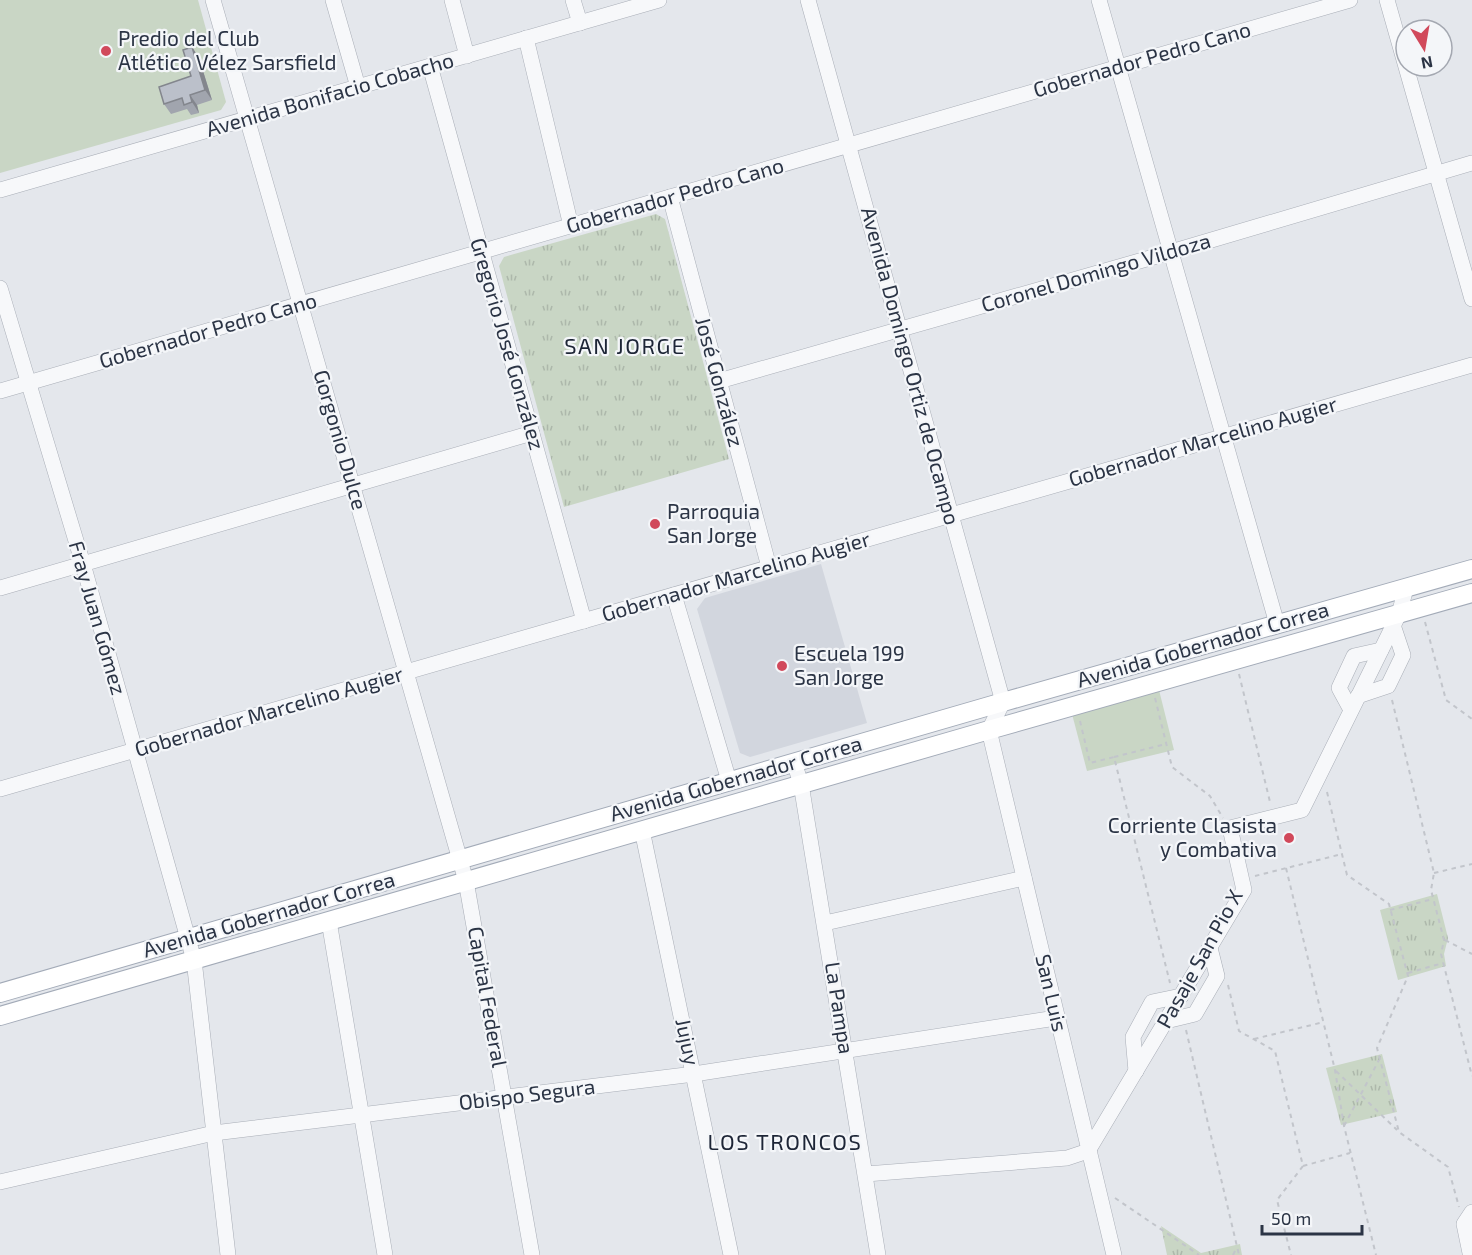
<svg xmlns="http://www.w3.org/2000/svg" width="1472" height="1255" viewBox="0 0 1472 1255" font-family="'Exo 2',sans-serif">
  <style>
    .built { fill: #d2d6de }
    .grass { fill: #c9d6c5 }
    .park { fill: url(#park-tufts) }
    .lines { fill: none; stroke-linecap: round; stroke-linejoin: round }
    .minor-casing { stroke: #a9aeb7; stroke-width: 16 }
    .major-casing { stroke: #a3abb8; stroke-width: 20 }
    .path { stroke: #c2c5cb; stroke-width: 2; stroke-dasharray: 4.5 4.5; stroke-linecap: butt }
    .minor { stroke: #f7f8fa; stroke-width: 15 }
    .major { stroke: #fff; stroke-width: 18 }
    .wall { fill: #a1a5ae }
    .shaded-wall { fill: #83868d }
    .building { fill: #bbc0ca; stroke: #83868d; stroke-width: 1.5 }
    .poi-dot { fill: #d1495b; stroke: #f4f6f9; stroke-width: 2 }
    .labels { text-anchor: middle; stroke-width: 4.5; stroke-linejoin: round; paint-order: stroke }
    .poi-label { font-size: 21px; fill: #2b3445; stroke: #f4f6f9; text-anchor: start }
    .street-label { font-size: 21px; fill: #2b3445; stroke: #f4f6f9 }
    .neighbourhood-label { font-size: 22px; letter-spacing: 1.5px; fill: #1d2536; stroke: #f4f6f9 }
  </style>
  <defs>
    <pattern id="park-tufts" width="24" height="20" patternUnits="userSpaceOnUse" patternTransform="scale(1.5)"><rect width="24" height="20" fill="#c9d6c5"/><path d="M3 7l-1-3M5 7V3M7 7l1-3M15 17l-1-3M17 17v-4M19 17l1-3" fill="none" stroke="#adb8ab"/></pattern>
  </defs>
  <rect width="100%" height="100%" fill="#e4e7ec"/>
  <path class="built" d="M 821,564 L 867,723 L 750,757 L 740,753 L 697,609 L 705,598 Z"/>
  <g class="grass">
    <path d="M 0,0 L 198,0 L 226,102 L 221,110 L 0,173 Z"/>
    <path d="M 1159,690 L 1174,750 L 1087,771 L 1072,714 Z"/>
  </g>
  <g class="park">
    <path d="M 656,214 L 665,219 L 729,459 L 564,507 L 499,266 L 504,257 Z"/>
    <path d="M 1437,894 L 1448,938 L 1444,954 L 1446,966 L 1398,980 L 1380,910 Z"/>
    <path d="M 1382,1054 L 1397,1112 L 1341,1125 L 1326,1068 Z"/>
    <path d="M 1161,1226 L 1201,1253 L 1240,1244 L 1242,1255 L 1167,1255 Z"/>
  </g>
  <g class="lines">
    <g class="minor-casing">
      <g id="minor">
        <path d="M 213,0 L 466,881 L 532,1255"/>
        <path d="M 333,0 L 358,87"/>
        <path d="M 452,0 L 467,56"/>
        <path d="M 573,0 L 580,23"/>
        <path d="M 808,0 L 1003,702 L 989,730 L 1114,1255"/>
        <path d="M 1099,0 L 1277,624"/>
        <path d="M 1387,0 L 1472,299"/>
        <path d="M 526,38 L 571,226"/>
        <path d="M 430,66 L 584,621"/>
        <path d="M 0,190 L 659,0"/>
        <path d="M 670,197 L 769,567"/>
        <path d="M 0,288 L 83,564 L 194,960 L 228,1255"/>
        <path d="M 719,381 L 1171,252 L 1472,163"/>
        <path d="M 0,391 L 1350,0"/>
        <path d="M 0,588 L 532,433"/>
        <path d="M 674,595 L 729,781"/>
        <path d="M 1358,696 L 1388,686 L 1403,655 L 1393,625"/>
        <path d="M 1351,710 L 1339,688 L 1354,656 L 1381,650"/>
        <path d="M 794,762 L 801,784 L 878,1255"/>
        <path d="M 0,789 L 1472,365"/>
        <path d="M 642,830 L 731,1255"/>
        <path d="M 329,921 L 385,1255"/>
        <path d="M 825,923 L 1024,878"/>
        <path d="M 1166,1021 L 1195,1014 L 1217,976 L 1210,948"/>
        <path d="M 1136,1071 L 1133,1037 L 1152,1002 L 1181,996"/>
        <path d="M 866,1174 L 1067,1158 L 1088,1151 L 1244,890 L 1230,828 L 1302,810 L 1399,614 L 1406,588"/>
        <path d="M 0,1182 L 214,1133 L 694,1074 L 1056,1018"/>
        <path d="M 1470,1253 L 1464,1224 L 1472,1212"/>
      </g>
    </g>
    <g class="major-casing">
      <g id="major">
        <path d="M 0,993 L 1003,702 L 1472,569"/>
        <path d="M 0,1016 L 989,730 L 1472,593"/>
      </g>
    </g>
    <g class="path">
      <path d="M 1425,622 L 1446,700 L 1472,719"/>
      <path d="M 1239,674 L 1270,802"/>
      <path d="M 1155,698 L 1172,767 L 1210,796 L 1223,818"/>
      <path d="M 1392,700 L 1434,873 L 1431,890 L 1444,940 L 1441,954 L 1472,1076"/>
      <path d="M 1080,721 L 1090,763 L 1114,757 L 1170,983"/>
      <path d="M 1114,757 L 1166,744"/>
      <path d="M 1327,792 L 1347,875 L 1389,904 L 1408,976 L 1377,1048 L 1399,1132 L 1448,1167 L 1459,1207"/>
      <path d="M 1286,868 L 1335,1070 L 1344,1126 L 1376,1255"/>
      <path d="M 1434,873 L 1472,864"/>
      <path d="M 1255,876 L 1342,854"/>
      <path d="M 1390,910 L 1433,899"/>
      <path d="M 1445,940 L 1472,954"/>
      <path d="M 1408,973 L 1443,963"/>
      <path d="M 1228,985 L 1239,1031 L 1275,1051 L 1303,1166 L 1277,1200 L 1291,1255"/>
      <path d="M 1186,1030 L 1239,1255"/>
      <path d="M 1254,1039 L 1324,1022"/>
      <path d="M 1336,1071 L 1397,1130"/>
      <path d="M 1344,1126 L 1379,1060"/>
      <path d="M 1303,1166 L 1350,1153"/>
      <path d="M 1115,1198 L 1199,1255"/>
      <path d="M 1233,1255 L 1237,1247"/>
    </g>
    <use href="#minor" class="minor"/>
    <use href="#major" class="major"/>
  </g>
  <path class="wall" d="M 192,47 L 199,58 L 212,100 L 197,105 L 199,113 L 191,115 L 187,109 L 171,114 L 164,104 L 191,76 Z"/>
  <g class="shaded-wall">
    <path d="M 192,47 L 199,58 L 212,100 L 205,90 Z"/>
    <path d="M 190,95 L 197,105 L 199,113 L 192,102 Z"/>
  </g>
  <path class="building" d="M 192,47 L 205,90 L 190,95 L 192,102 L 184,105 L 182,98 L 164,104 L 159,87 L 191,76 L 183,50 Z"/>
  <g class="poi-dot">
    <circle cx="106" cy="51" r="6"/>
    <circle cx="655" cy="524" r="6"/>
    <circle cx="782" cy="666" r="6"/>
    <circle cx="1289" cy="838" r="6"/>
  </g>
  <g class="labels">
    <g class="poi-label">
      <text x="118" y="46">Predio del Club<tspan x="118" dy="24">Atlético Vélez Sarsfield</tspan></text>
      <text x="667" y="519">Parroquia<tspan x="667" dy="24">San Jorge</tspan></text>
      <text x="794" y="661">Escuela 199<tspan x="794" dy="24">San Jorge</tspan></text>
      <text x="1277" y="833" text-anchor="end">Corriente Clasista<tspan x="1277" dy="24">y Combativa</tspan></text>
    </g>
    <g class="street-label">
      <text transform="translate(1142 60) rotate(-16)" y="7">Gobernador Pedro Cano</text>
      <text transform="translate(330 95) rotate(-16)" y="7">Avenida Bonifacio Cobacho</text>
      <text transform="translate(675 196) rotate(-16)" y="7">Gobernador Pedro Cano</text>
      <text transform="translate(1096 273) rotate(-16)" y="7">Coronel Domingo Vildoza</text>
      <text transform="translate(208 331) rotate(-16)" y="7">Gobernador Pedro Cano</text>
      <text transform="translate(507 344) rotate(74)" y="7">Gregorio José González</text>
      <text transform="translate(910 366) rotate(75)" y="7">Avenida Domingo Ortiz de Ocampo</text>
      <text transform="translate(719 382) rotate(75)" y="7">José González</text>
      <text transform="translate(340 440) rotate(74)" y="7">Gorgonio Dulce</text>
      <text transform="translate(1203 442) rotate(-16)" y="7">Gobernador Marcelino Augier</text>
      <text transform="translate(736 577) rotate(-16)" y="7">Gobernador Marcelino Augier</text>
      <text transform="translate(97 618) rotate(74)" y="7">Fray Juan Gómez</text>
      <text transform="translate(1203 645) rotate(-16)" y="7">Avenida Gobernador Correa</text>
      <text transform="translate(269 712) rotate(-16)" y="7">Gobernador Marcelino Augier</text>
      <text transform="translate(736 779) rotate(-16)" y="7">Avenida Gobernador Correa</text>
      <text transform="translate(269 915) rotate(-16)" y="7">Avenida Gobernador Correa</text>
      <text transform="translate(1200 959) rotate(-61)" y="7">Pasaje San Pio X</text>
      <text transform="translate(1051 993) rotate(77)" y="7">San Luis</text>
      <text transform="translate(487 997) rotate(80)" y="7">Capital Federal</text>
      <text transform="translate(839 1008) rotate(81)" y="7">La Pampa</text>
      <text transform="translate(687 1042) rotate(78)" y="7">Jujuy</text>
      <text transform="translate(527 1095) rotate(-7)" y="7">Obispo Segura</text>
    </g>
    <g class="neighbourhood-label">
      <text x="625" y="354">SAN JORGE</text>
      <text x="785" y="1150">LOS TRONCOS</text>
    </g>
  </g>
  <g transform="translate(1424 48) rotate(169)"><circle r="28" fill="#f4f6f9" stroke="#a4a8b1" stroke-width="1.5"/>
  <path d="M0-4.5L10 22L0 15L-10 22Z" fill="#d1495b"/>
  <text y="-9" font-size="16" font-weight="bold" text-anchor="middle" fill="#2b3445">N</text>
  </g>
  <path d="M1262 1225v9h100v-9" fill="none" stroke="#2b3445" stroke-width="3"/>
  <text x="1271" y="1225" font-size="18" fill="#2b3445" stroke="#f4f6f9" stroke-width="4.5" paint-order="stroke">50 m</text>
</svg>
